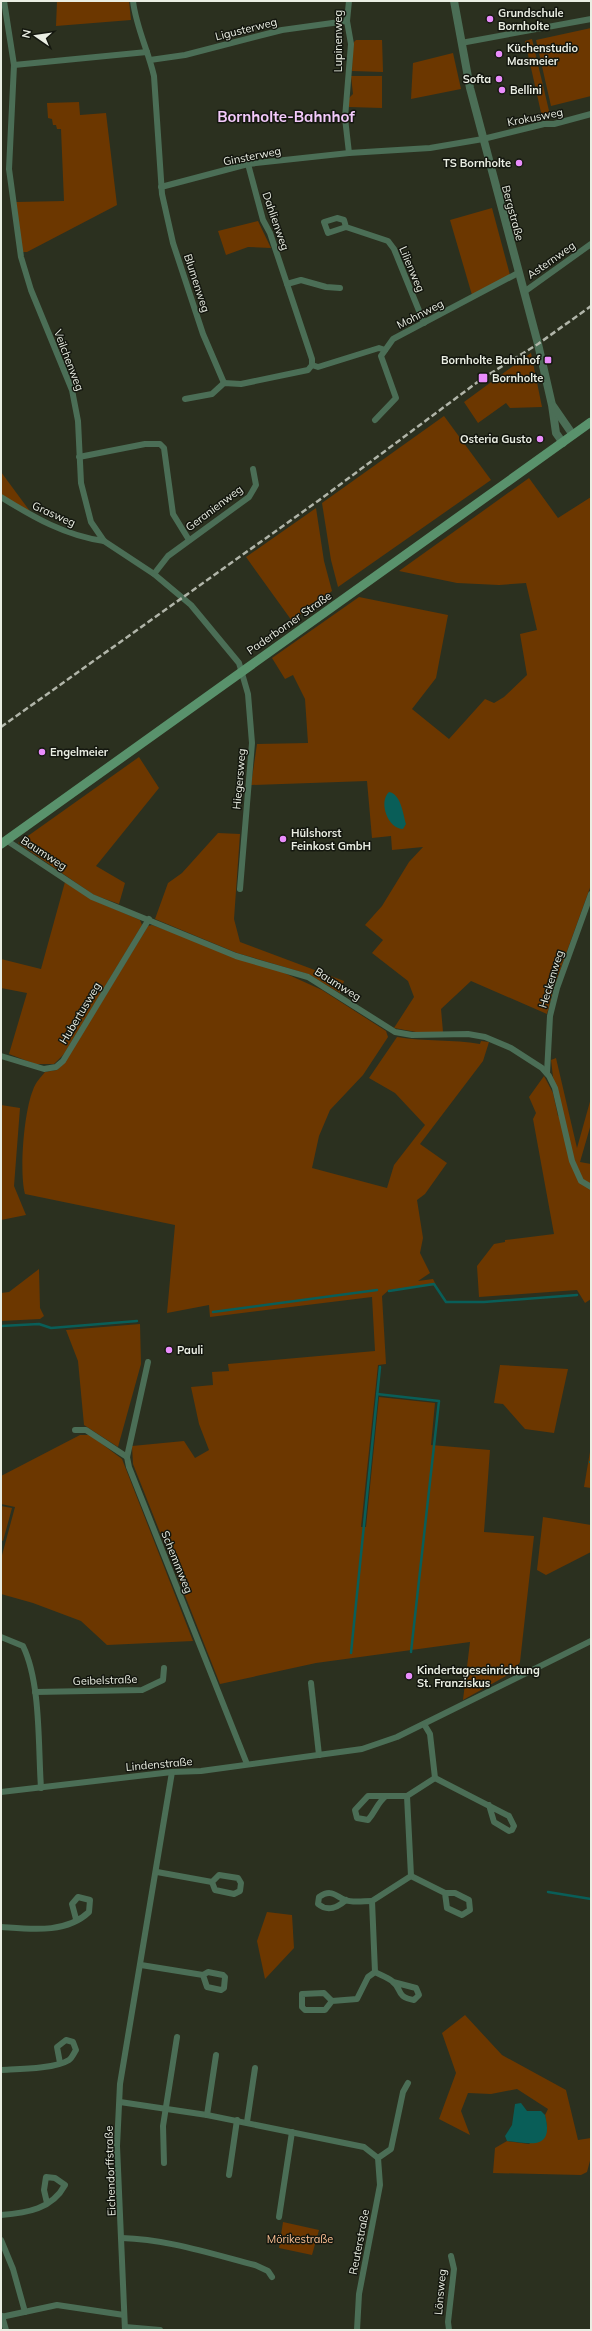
<svg xmlns="http://www.w3.org/2000/svg" width="592" height="2331" viewBox="0 0 592 2331" font-family="Mulish,sans-serif">
  <style>
    .green { fill: #6c3700 }
    .water { fill: #095e58 }
    .lines { fill: none; stroke-linecap: round; stroke-linejoin: round }
    .stream { stroke: #095e58; stroke-width: 2.5 }
    .minor { stroke: #4b6e56; stroke-width: 6 }
    .tertiary { stroke: #4b6e56; stroke-width: 8 }
    .secondary { stroke: #59926c; stroke-width: 9 }
    .rail { stroke: #b1b5a9; stroke-width: 2.5; stroke-dasharray: 6 3; stroke-linecap: butt }
    .poi-dot { fill: #ea8dfc; stroke: #14170f; stroke-width: 1.5 }
    .labels { text-anchor: middle; stroke-width: 3; stroke-linejoin: round; paint-order: stroke }
    .poi-label { font-size: 11px; font-weight: bold; fill: #eaeee3; stroke: #14170f; text-anchor: start }
    .street-label { font-size: 11px; fill: #eaeee3; stroke: #14170f }
    .park-label { font-size: 11px; fill: #fcc093; stroke: #14170f }
    .district-label { font-size: 15px; font-weight: bold; fill: #f3cafb; stroke: #14170f }
  </style>
  <rect width="100%" height="100%" fill="#2b301f"/>
  <g class="green">
    <path d="M 57,1 L 129,1 L 131,20 L 56,26 Z"/>
    <path d="M 591,28 L 591,96 L 551,106 L 536,40 Z"/>
    <path d="M 532,39 L 550,115 L 542,117 L 525,41 Z"/>
    <path d="M 356,40 L 382,40 L 383,72 L 352,71 L 353,43 Z"/>
    <path d="M 453,53 L 461,89 L 411,99 L 413,63 Z"/>
    <path d="M 351,76 L 382,76 L 382,108 L 349,107 L 349,98 L 353,94 Z"/>
    <path d="M 79,102 L 80,115 L 106,113 L 117,205 L 27,252 L 22,252 L 16,202 L 64,201 L 61,129 L 57,129 L 56,125 L 53,125 L 52,119 L 48,118 L 47,103 Z"/>
    <path d="M 492,208 L 510,275 L 472,295 L 450,220 Z"/>
    <path d="M 258,221 L 271,248 L 248,247 L 226,255 L 218,231 Z"/>
    <path d="M 531,353 L 542,407 L 510,408 L 506,403 L 478,423 L 464,402 Z"/>
    <path d="M 444,416 L 491,480 L 338,587 L 331,560 L 322,503 Z"/>
    <path d="M 1,472 L 32,514 L 1,495 Z"/>
    <path d="M 529,478 L 558,518 L 591,497 L 591,885 L 554,987 L 547,1014 L 471,981 L 441,1009 L 443,1032 L 416,1032 L 394,1028 L 414,997 L 408,981 L 372,953 L 383,940 L 365,925 L 382,906 L 409,862 L 423,847 L 392,850 L 391,836 L 372,838 L 367,781 L 251,785 L 257,744 L 308,743 L 305,699 L 293,675 L 285,679 L 272,658 L 359,597 L 448,615 L 436,678 L 412,709 L 449,739 L 485,699 L 494,703 L 504,697 L 527,675 L 520,634 L 537,630 L 526,583 L 499,585 L 457,583 L 399,571 Z"/>
    <path d="M 316,508 L 324,561 L 332,591 L 292,621 L 246,557 Z"/>
    <path d="M 139,757 L 159,788 L 96,866 L 125,883 L 119,904 L 94,895 L 18,843 Z"/>
    <path d="M 218,833 L 240,834 L 234,919 L 240,942 L 344,981 L 340,993 L 308,974 L 237,953 L 155,919 L 168,883 L 182,873 Z"/>
    <path d="M 65,882 L 91,899 L 140,920 L 142,925 L 64,1054 L 54,1064 L 35,1064 L 9,1054 L 27,993 L 1,988 L 1,959 L 41,969 Z"/>
    <path d="M 152,925 L 280,971 L 322,990 L 386,1031 L 388,1037 L 363,1075 L 330,1110 L 319,1136 L 312,1168 L 387,1188 L 394,1165 L 425,1125 L 395,1093 L 369,1078 L 397,1037 C 425,1042 453,1039 480,1044 L 481,1041 L 489,1042 L 483,1061 L 420,1144 L 447,1163 L 425,1194 L 417,1200 L 423,1238 L 420,1253 L 430,1273 L 418,1281 L 433,1279 L 436,1285 L 389,1290 L 382,1296 L 386,1364 L 378,1365 L 361,1527 L 366,1527 L 379,1397 L 435,1403 L 431,1445 L 490,1450 L 484,1532 L 534,1536 L 520,1662 L 515,1671 L 463,1700 L 470,1642 L 316,1663 L 220,1684 L 133,1464 L 132,1446 L 184,1441 L 195,1458 L 209,1450 L 199,1424 L 191,1387 L 213,1385 L 212,1372 L 229,1371 L 228,1364 L 375,1351 L 372,1297 L 210,1317 L 209,1305 L 167,1313 L 175,1225 L 25,1194 C 19,1172 24,1111 33,1090 C 35,1083 41,1077 45,1072 L 57,1070 L 65,1062 L 148,926 Z"/>
    <path d="M 556,1058 L 577,1148 L 591,1098 L 591,1124 L 580,1162 L 591,1164 L 591,1299 L 585,1303 L 577,1290 L 479,1297 L 477,1266 L 494,1244 L 505,1242 L 505,1240 L 554,1234 L 533,1119 L 536,1113 L 529,1097 L 544,1076 L 553,1093 L 558,1116 L 563,1114 L 553,1077 L 551,1060 Z"/>
    <path d="M 1,1105 L 20,1108 L 14,1186 L 26,1215 L 1,1220 Z"/>
    <path d="M 39,1269 L 40,1308 L 44,1316 L 40,1319 L 1,1321 L 1,1293 L 9,1292 Z"/>
    <path d="M 140,1324 L 141,1364 L 118,1447 L 84,1425 L 78,1361 L 66,1330 Z"/>
    <path d="M 500,1365 L 568,1369 L 554,1433 L 525,1429 L 503,1404 L 494,1403 Z"/>
    <path d="M 80,1435 L 90,1435 L 122,1459 L 193,1641 L 107,1645 L 81,1621 L 33,1603 L 1,1594 L 1,1559 L 15,1507 L 1,1504 L 1,1476 Z"/>
    <path d="M 591,1446 L 591,1488 L 584,1487 Z"/>
    <path d="M 1,1506 L 12,1508 L 3,1541 L 1,1540 Z"/>
    <path d="M 543,1517 L 591,1525 L 591,1552 L 546,1575 L 537,1570 Z"/>
    <path d="M 267,1912 L 292,1915 L 294,1948 L 265,1979 L 257,1941 Z"/>
    <path d="M 465,2015 L 502,2055 L 566,2090 L 578,2140 L 591,2138 L 591,2157 L 587,2172 L 581,2175 L 493,2173 L 495,2148 L 507,2141 L 529,2144 L 547,2127 L 545,2115 L 548,2109 L 517,2089 L 491,2094 L 468,2093 L 461,2111 L 470,2135 L 439,2119 L 456,2073 L 442,2033 Z"/>
    <path d="M 283,2222 L 319,2230 L 312,2255 L 279,2248 Z"/>
  </g>
  <g class="water">
    <path d="M 389,792 C 401,794 403,814 406,824 L 403,829 C 388,829 378,802 389,792 Z"/>
    <path d="M 521,2103 L 527,2111 L 541,2111 L 545,2115 C 554,2150 532,2144 507,2141 L 505,2136 L 512,2125 L 515,2104 Z"/>
  </g>
  <g class="lines">
    <g class="stream">
      <path d="M 389,1291 L 434,1284 L 446,1302 L 484,1302 L 577,1295"/>
      <path d="M 213,1312 L 377,1290"/>
      <path d="M 1,1326 L 39,1324 L 51,1328 L 137,1321"/>
      <path d="M 377,1394 L 439,1401 L 411,1652"/>
      <path d="M 590,1462 L 591,1462"/>
      <path d="M 351,1653 L 380,1367"/>
      <path d="M 548,1892 L 591,1899"/>
    </g>
    <g class="minor">
      <path d="M 4,1 L 14,65 L 9,169 L 21,257 L 31,290 L 72,390 L 78,421 L 81,483 L 91,522 L 104,541 L 154,574 L 191,605 L 239,663 L 248,694 L 252,743 L 240,889"/>
      <path d="M 133,1 C 136,27 148,50 154,76 L 162,194 L 173,243 L 203,334 L 224,383"/>
      <path d="M 349,1 L 347,21 L 351,44 L 345,118 L 349,153"/>
      <path d="M 461,43 L 591,19"/>
      <path d="M 150,60 L 185,55 L 282,30 L 347,21"/>
      <path d="M 14,65 L 147,52"/>
      <path d="M 248,164 L 263,220 L 270,233 L 312,359 L 312,365"/>
      <path d="M 161,187 L 248,164 L 349,153 L 430,148 L 483,139 L 544,124 L 554,124 L 591,114"/>
      <path d="M 346,227 L 344,220 L 337,218 L 324,222 L 328,233 L 346,227 L 388,241 L 394,249 L 424,323"/>
      <path d="M 287,284 L 301,280 L 326,287 L 340,288"/>
      <path d="M 524,292 L 591,244"/>
      <path d="M 312,365 L 318,367 L 379,348 L 385,350"/>
      <path d="M 185,399 L 212,394 L 224,383 L 241,384 L 308,370 L 312,365"/>
      <path d="M 375,420 L 396,398 L 381,356 L 393,339 L 518,273"/>
      <path d="M 79,457 L 145,444 L 160,444 L 164,448 L 173,514 L 189,540"/>
      <path d="M 1,497 C 33,517 66,536 104,541"/>
      <path d="M 154,574 L 168,556 L 249,497 L 256,485 L 253,469"/>
      <path d="M 6,840 L 92,897 L 236,956 L 308,977 L 395,1032 L 412,1035 L 468,1034 L 485,1037 L 511,1048 L 542,1068 L 549,1076 L 555,1088 L 572,1161 L 581,1181 L 591,1187"/>
      <path d="M 1,1056 L 44,1069 L 56,1067 L 63,1061 L 149,919"/>
      <path d="M 547,1073 L 550,1016 L 557,988 L 591,894"/>
      <path d="M 148,1362 L 127,1457 L 129,1467 L 247,1764"/>
      <path d="M 75,1430 L 86,1430 L 127,1457"/>
      <path d="M 1,1637 L 23,1646 C 41,1683 38,1746 41,1788"/>
      <path d="M 311,1683 L 319,1755"/>
      <path d="M 35,1692 L 142,1690 L 163,1680 L 164,1668"/>
      <path d="M 435,1778 L 509,1816 L 514,1826 L 512,1830 L 509,1831 L 494,1822 L 489,1805"/>
      <path d="M 1,1792 L 172,1772 L 201,1771 L 362,1749 L 397,1737 L 591,1641"/>
      <path d="M 386,1796 L 368,1796 L 355,1810 L 357,1818 L 368,1820 C 376,1811 377,1803 386,1796 L 407,1796"/>
      <path d="M 157,1872 L 212,1882"/>
      <path d="M 219,1875 L 238,1878 L 241,1883 L 240,1891 L 234,1894 L 215,1890 L 212,1882 Z"/>
      <path d="M 411,1876 L 445,1893 L 455,1893 L 469,1900 L 470,1910 L 462,1915 L 447,1908 L 445,1893"/>
      <path d="M 346,1900 C 337,1908 328,1912 318,1904 L 319,1897 C 331,1889 334,1895 345,1900 C 352,1903 364,1901 372,1901"/>
      <path d="M 1,1927 C 30,1929 66,1934 89,1912 L 90,1900 L 78,1897 L 72,1904 L 76,1919"/>
      <path d="M 141,1965 L 203,1975 L 208,1972 L 223,1975 L 225,1977 L 224,1988 L 221,1990 L 207,1987 L 203,1975"/>
      <path d="M 375,1972 C 380,1975 387,1977 392,1981 C 403,1989 395,1997 414,2000 L 419,1995 L 416,1988 L 393,1982"/>
      <path d="M 332,2001 L 324,1993 L 302,1994 L 302,2007 L 305,2010 L 325,2010 L 332,2001 L 357,1999 L 368,1977 L 375,1972 L 372,1901 L 411,1876 L 407,1796 L 435,1778 L 430,1734 L 424,1724"/>
      <path d="M 1,2070 C 18,2069 55,2069 69,2060 C 72,2058 74,2053 76,2050 L 73,2042 L 66,2040 L 57,2047 L 60,2063"/>
      <path d="M 120,2102 L 207,2115 L 364,2147 L 378,2158"/>
      <path d="M 207,2115 L 216,2055"/>
      <path d="M 247,2122 L 255,2068"/>
      <path d="M 164,2163 L 163,2126 L 177,2037"/>
      <path d="M 229,2175 L 237,2120"/>
      <path d="M 1,2215 C 27,2213 52,2209 65,2185 L 55,2178 L 46,2177 L 44,2190 L 47,2203"/>
      <path d="M 279,2217 L 292,2132"/>
      <path d="M 122,2238 C 166,2239 212,2254 255,2265 L 268,2271 L 272,2277"/>
      <path d="M 1,2240 L 13,2269 L 25,2312"/>
      <path d="M 2,2316 L 6,2330"/>
      <path d="M 1,2317 L 57,2305 L 124,2315"/>
      <path d="M 125,2327 L 160,2330"/>
      <path d="M 125,2330 L 117,2146 L 120,2084 L 172,1772"/>
      <path d="M 357,2330 L 359,2294 L 380,2185 L 378,2158 L 391,2149 L 403,2092 L 408,2083"/>
      <path d="M 449,2330 L 448,2322 L 454,2269 L 451,2256"/>
    </g>
    <g class="tertiary">
      <path d="M 454,1 L 470,88 L 538,344 L 552,405 L 556,433 L 563,443"/>
      <path d="M 553,406 L 573,435"/>
    </g>
    <path class="secondary" d="M 1,844 L 591,422"/>
    <path class="rail" d="M 1,727 L 318,501 L 483,378 L 538,344 L 591,306"/>
  </g>
  <g class="poi-dot">
    <circle cx="490" cy="19" r="4"/>
    <circle cx="499" cy="54" r="4"/>
    <circle cx="499" cy="79" r="4"/>
    <circle cx="502" cy="90" r="4"/>
    <circle cx="519" cy="163" r="4"/>
    <rect x="544" y="356" width="8" height="8" rx="2"/>
    <rect x="478" y="373" width="10" height="10" rx="2"/>
    <circle cx="540" cy="439" r="4"/>
    <circle cx="42" cy="752" r="4"/>
    <circle cx="283" cy="839" r="4"/>
    <circle cx="169" cy="1350" r="4"/>
    <circle cx="409" cy="1676" r="4"/>
  </g>
  <g class="labels">
    <g class="poi-label">
      <text x="498" y="17">Grundschule<tspan x="498" dy="13">Bornholte</tspan></text>
      <text x="507" y="52">Küchenstudio<tspan x="507" dy="13">Masmeier</tspan></text>
      <text x="491" y="83" text-anchor="end">Softa</text>
      <text x="510" y="94">Bellini</text>
      <text x="511" y="167" text-anchor="end">TS Bornholte</text>
      <text x="540" y="364" text-anchor="end">Bornholte Bahnhof</text>
      <text x="492" y="382">Bornholte</text>
      <text x="532" y="443" text-anchor="end">Osteria Gusto</text>
      <text x="50" y="756">Engelmeier</text>
      <text x="291" y="837">Hülshorst<tspan x="291" dy="13">Feinkost GmbH</tspan></text>
      <text x="177" y="1354">Pauli</text>
      <text x="417" y="1674">Kindertageseinrichtung<tspan x="417" dy="13">St. Franziskus</tspan></text>
    </g>
    <g class="street-label">
      <text transform="translate(246 29) rotate(-14)" y="4">Ligusterweg</text>
      <text transform="translate(338 41) rotate(-90)" y="4">Lupinenweg</text>
      <text transform="translate(535 117) rotate(-11)" y="4">Krokusweg</text>
      <text transform="translate(252 156) rotate(-11)" y="4">Ginsterweg</text>
      <text transform="translate(513 213) rotate(75)" y="4">Bergstraße</text>
      <text transform="translate(276 221) rotate(71)" y="4">Dahlienweg</text>
      <text transform="translate(551 260) rotate(-35)" y="4">Asternweg</text>
      <text transform="translate(412 269) rotate(67)" y="4">Lilienweg</text>
      <text transform="translate(197 283) rotate(72)" y="4">Blumenweg</text>
      <text transform="translate(420 314) rotate(-27)" y="4">Mohnweg</text>
      <text transform="translate(69 360) rotate(69)" y="4">Veilchenweg</text>
      <text transform="translate(214 508) rotate(-37)" y="4">Geranienweg</text>
      <text transform="translate(54 514) rotate(24)" y="4">Grasweg</text>
      <text transform="translate(289 623) rotate(-35)" y="4">Paderborner Straße</text>
      <text transform="translate(239 779) rotate(-85)" y="4">Hiegersweg</text>
      <text transform="translate(44 853) rotate(33)" y="4">Baumweg</text>
      <text transform="translate(551 979) rotate(-73)" y="4">Heckenweg</text>
      <text transform="translate(338 984) rotate(32)" y="4">Baumweg</text>
      <text transform="translate(80 1013) rotate(-59)" y="4">Hubertusweg</text>
      <text transform="translate(177 1562) rotate(68)" y="4">Schemmweg</text>
      <text transform="translate(105 1680) rotate(-2)" y="4">Geibelstraße</text>
      <text transform="translate(159 1764) rotate(-5)" y="4">Lindenstraße</text>
      <text transform="translate(110 2171) rotate(-92)" y="4">Eichendorffstraße</text>
      <text transform="translate(359 2242) rotate(-79)" y="4">Reuterstraße</text>
      <text transform="translate(440 2292) rotate(-85)" y="4">Lönsweg</text>
    </g>
    <g class="park-label">
      <text x="300" y="2243">Mörikestraße</text>
    </g>
    <g class="district-label">
      <text x="286" y="122">Bornholte-Bahnhof</text>
    </g>
  </g>
  <rect width="592" height="2331" fill="none" stroke="#eaeee3" stroke-width="4"/>
  <g transform="translate(36 36) rotate(283)" stroke="#14170f" stroke-width="3" paint-order="stroke">
  <path d="M0-3L7 15L0 10L-7 15Z" fill="#eaeee3"/>
  <text y="-6" font-size="11" font-weight="bold" text-anchor="middle" fill="#eaeee3">N</text>
  </g>
</svg>
